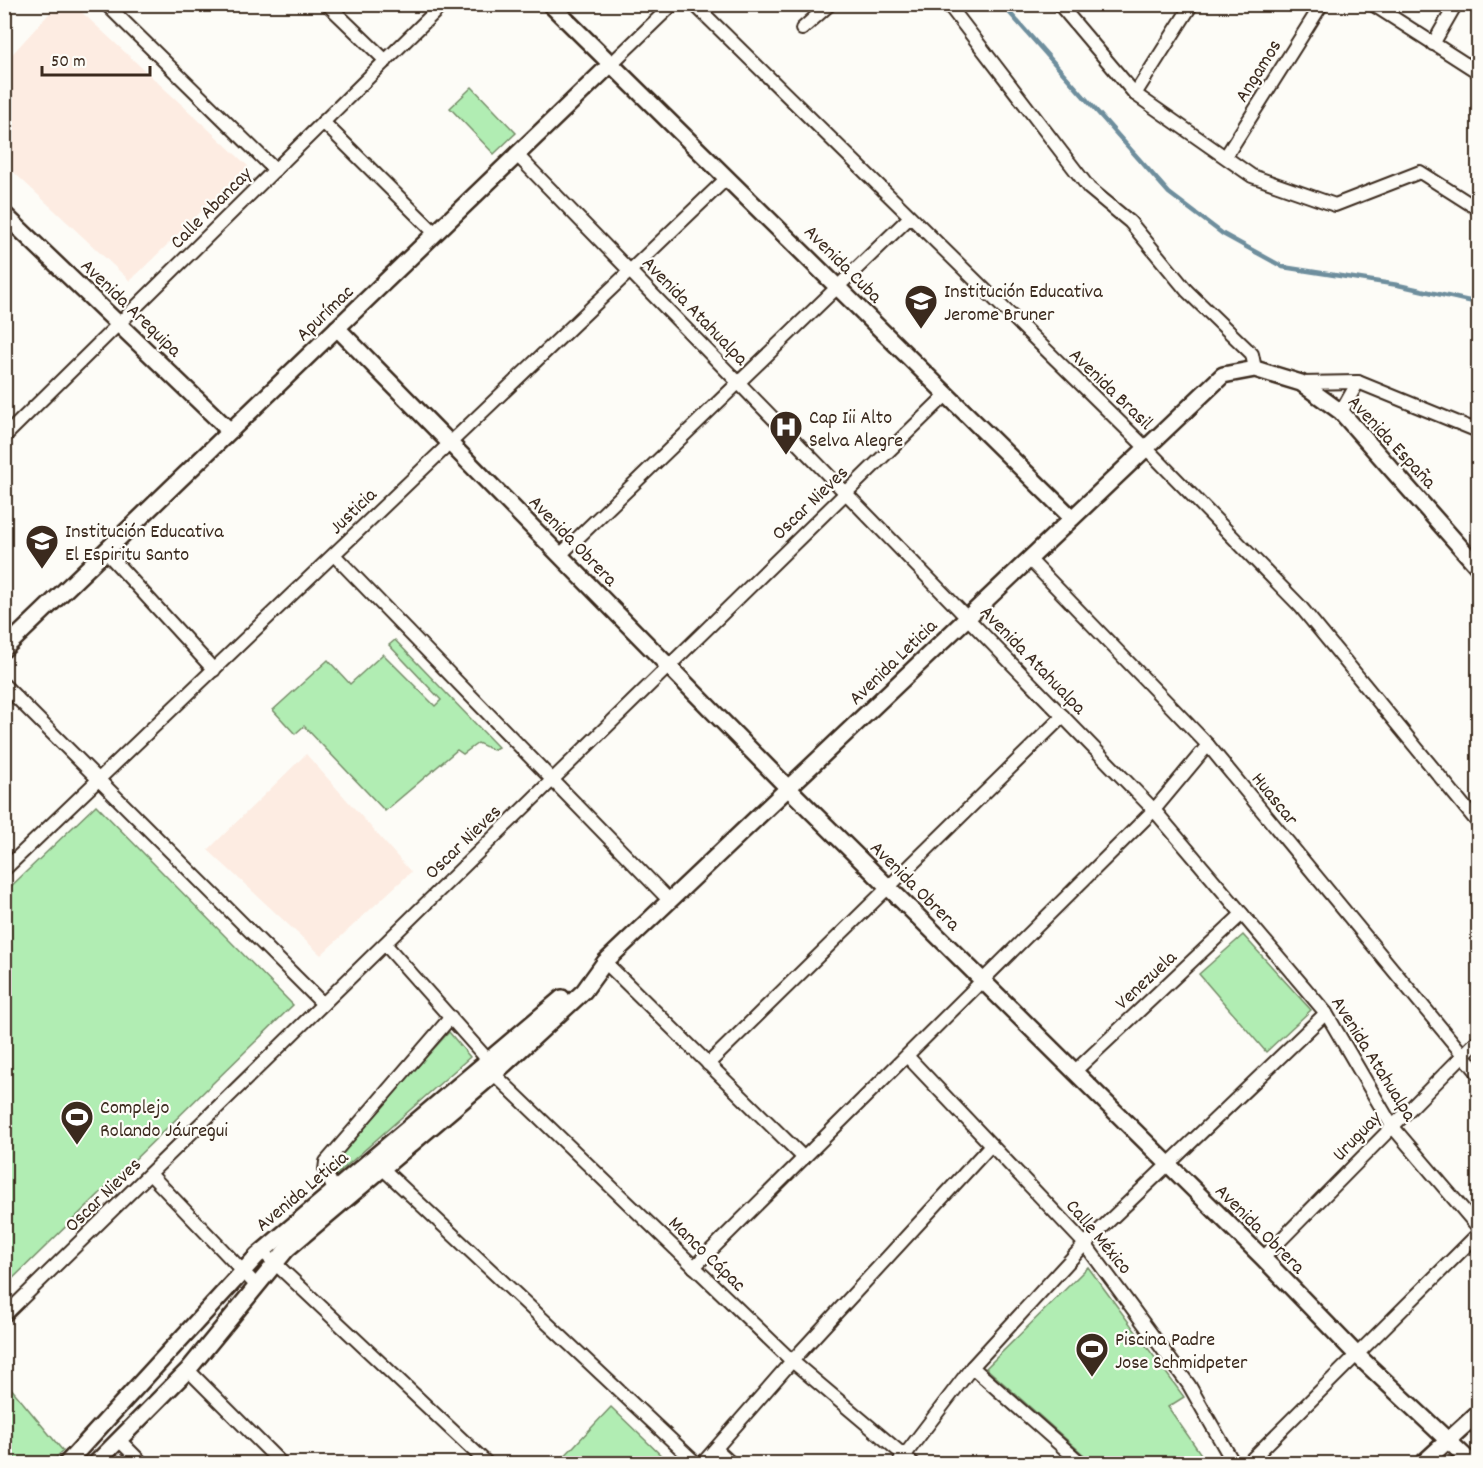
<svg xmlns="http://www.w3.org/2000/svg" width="1483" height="1468" viewBox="0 0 1483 1468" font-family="Dekko,sans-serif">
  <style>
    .built { fill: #fdece2 }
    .green { fill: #b1edb3; stroke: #768c68; stroke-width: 1.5 }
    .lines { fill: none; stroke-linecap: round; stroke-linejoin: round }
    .stream { stroke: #6e8e9d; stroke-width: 4.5 }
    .minor-casing { stroke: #3b2a1e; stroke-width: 16 }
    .tertiary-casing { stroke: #3b2a1e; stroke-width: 20 }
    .minor { stroke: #fdfcf7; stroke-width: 12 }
    .tertiary { stroke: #fdfcf7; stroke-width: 15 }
    .labels { text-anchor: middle; stroke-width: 4.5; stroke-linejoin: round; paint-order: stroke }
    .street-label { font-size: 20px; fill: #3b2a1e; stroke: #fdfcf7 }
    .poi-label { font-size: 20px; fill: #3b2a1e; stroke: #fdfcf7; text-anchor: start }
  </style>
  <rect width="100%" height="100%" fill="#fdfcf7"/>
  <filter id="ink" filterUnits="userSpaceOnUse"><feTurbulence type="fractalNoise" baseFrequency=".0167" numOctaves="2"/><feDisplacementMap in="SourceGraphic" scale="12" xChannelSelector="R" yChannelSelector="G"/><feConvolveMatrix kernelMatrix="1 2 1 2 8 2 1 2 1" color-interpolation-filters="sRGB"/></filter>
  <g filter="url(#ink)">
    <g class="built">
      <path d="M 57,5 L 74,5 L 248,166 L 130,281 L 5,164 L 5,62 Z"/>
      <path d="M 306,754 L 411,872 L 321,955 L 208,850 Z"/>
    </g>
    <g class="green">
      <path d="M 472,87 L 516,133 L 494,154 L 450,108 Z"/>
      <path d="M 395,640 L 498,747 L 493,750 L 478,743 L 463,754 L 457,750 L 385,811 L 304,726 L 295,734 L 273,710 L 328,660 L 350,684 L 383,654 L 435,706 L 441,700 L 389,645 Z"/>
      <path d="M 96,805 L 293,1005 L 5,1286 L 5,892 Z"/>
      <path d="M 1243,935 L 1311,1010 L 1266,1052 L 1199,974 Z"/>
      <path d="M 449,1032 L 470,1057 L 334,1177 L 328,1165 Z"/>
      <path d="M 1088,1267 L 1184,1397 L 1168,1407 L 1205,1460 L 1201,1463 L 1093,1463 L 986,1368 Z"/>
      <path d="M 5,1381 L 63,1451 L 50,1463 L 18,1463 L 5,1445 Z"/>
      <path d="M 611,1407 L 669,1463 L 558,1463 Z"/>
    </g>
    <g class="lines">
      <path class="stream" d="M 1002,4 L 1169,193 L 1223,234 L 1283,267 L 1398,285 L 1478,303"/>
      <g class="minor-casing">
        <g id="minor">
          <path d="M 106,4 L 275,170"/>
          <path d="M 327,4 L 386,61"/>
          <path d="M 694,4 L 1146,448 L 1300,606 L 1478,823"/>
          <path d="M 948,4 L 1089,188 L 1130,222 L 1187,291 L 1252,354 L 1255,369"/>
          <path d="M 1059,4 L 1135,94 L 1252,176 L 1335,205 L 1420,172 L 1478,209"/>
          <path d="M 1372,4 L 1478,72"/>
          <path d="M 802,29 L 830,4"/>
          <path d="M 1433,44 L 1456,4"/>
          <path d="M 611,64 L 673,4"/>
          <path d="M 1135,94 L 1192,4"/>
          <path d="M 323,122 L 435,233"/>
          <path d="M 517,155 L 1154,810 L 1326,1013 L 1392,1126 L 1478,1227"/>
          <path d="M 1226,156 L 1322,4"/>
          <path d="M 1301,383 L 1358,382 L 1478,431"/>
          <path d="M 1341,412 L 1358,382"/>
          <path d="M 4,437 L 443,4"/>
          <path d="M 106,552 L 214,670"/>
          <path d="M 334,555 L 670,901"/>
          <path d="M 560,555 L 910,217"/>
          <path d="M 1029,559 L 1208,745 L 1478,1073"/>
          <path d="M 4,685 L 323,1004"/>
          <path d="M 4,870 L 727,178"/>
          <path d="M 385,944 L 488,1060 L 494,1074 L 792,1361 L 914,1464"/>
          <path d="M 605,962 L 804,1158"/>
          <path d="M 907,1056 L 1085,1244 L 1189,1385 L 1234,1464"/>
          <path d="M 708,1064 L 1063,716"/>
          <path d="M 1074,1072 L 1242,914"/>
          <path d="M 383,1169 L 697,1464"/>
          <path d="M 150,1174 L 256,1285"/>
          <path d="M 334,1190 L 325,1170 L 326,1162 L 451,1017"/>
          <path d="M 262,1251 L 488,1464"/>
          <path d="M 1263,1258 L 1478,1040"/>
          <path d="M 694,1267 L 1154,810 L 1208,745"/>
          <path d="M 4,1316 L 946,395"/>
          <path d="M 972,1367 L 1082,1464"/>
          <path d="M 188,1370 L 282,1464"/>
          <path d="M 119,1440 L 143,1464"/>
          <path d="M 717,1450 L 732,1464"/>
          <path d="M 702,1464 L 792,1361 L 991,1145"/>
          <path d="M 898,1464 L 972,1367 L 1085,1244 L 1326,1013"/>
          <path d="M 1247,1464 L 1478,1234"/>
        </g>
      </g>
      <g class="tertiary-casing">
        <g id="tertiary">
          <path d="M 550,4 L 1072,518"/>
          <path d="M 4,214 L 230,431"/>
          <path d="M 337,328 L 788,788 L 1263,1258 L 1357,1355 L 1473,1464"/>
          <path d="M 4,649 L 611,64"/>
          <path d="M 66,1464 L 257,1256 L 562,998"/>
          <path d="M 95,1464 L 188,1370 L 287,1249 L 494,1074 L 584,991 L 605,962 L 1223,375 L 1255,369 L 1301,383 L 1341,412 L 1478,567"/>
          <path d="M 1422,1464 L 1478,1413"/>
        </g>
      </g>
      <use href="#minor" class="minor"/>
      <use href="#tertiary" class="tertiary"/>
    </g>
  </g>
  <defs>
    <g id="school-pin" transform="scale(1.725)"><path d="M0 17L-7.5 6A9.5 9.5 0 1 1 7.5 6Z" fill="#3b2a1e" stroke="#fdfcf7"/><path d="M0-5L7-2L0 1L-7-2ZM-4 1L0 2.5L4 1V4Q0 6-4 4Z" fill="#fff"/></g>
    <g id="hospital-pin" transform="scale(1.725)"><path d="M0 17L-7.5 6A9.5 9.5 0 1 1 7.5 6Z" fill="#3b2a1e" stroke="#fdfcf7"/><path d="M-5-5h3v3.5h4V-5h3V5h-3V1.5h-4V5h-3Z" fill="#fff"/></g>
    <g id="stadium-pin" transform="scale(1.725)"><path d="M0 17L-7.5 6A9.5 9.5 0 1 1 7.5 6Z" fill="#3b2a1e" stroke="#fdfcf7"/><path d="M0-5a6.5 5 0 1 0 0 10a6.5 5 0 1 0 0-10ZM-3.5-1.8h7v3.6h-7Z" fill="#fff"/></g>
  </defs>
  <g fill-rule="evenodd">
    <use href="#school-pin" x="921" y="301"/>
    <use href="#hospital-pin" x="786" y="427"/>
    <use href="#school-pin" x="42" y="541"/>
    <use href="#stadium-pin" x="77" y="1117"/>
    <use href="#stadium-pin" x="1092" y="1349"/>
  </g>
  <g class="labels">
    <g class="street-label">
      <text transform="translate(1257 70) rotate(-58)" y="7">Angamos</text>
      <text transform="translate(210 207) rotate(-45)" y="7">Calle Abancay</text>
      <text transform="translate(844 263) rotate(45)" y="7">Avenida Cuba</text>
      <text transform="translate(132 307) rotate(44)" y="7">Avenida Arequipa</text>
      <text transform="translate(696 310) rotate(46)" y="7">Avenida Atahualpa</text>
      <text transform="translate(324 312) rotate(-44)" y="7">Apurímac</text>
      <text transform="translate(1112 388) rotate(44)" y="7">Avenida Brasil</text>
      <text transform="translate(1393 441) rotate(47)" y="7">Avenida España</text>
      <text transform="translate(809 502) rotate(-44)" y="7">Oscar Nieves</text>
      <text transform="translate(352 510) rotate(-44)" y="7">Justicia</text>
      <text transform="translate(574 540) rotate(46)" y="7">Avenida Obrera</text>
      <text transform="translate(1034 659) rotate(46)" y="7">Avenida Atahualpa</text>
      <text transform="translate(892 661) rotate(-44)" y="7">Avenida Leticia</text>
      <text transform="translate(1276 798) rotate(51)" y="7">Huascar</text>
      <text transform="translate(462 841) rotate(-44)" y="7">Oscar Nieves</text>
      <text transform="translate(916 885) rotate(45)" y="7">Avenida Obrera</text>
      <text transform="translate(1145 979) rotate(-43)" y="7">Venezuela</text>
      <text transform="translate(1375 1058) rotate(58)" y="7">Avenida Atahualpa</text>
      <text transform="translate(1356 1135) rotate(-46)" y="7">Uruguay</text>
      <text transform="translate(301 1190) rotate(-40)" y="7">Avenida Leticia</text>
      <text transform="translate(102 1194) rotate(-44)" y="7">Oscar Nieves</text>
      <text transform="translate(1261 1228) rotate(45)" y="7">Avenida Obrera</text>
      <text transform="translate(1100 1236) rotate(50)" y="7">Calle México</text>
      <text transform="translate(708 1253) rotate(44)" y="7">Manco Cápac</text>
    </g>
    <g class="poi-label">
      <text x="944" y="297">Institución Educativa<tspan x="944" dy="23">Jerome Bruner</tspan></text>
      <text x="809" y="423">Cap Iii Alto<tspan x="809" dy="23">Selva Alegre</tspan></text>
      <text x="65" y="537">Institución Educativa<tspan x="65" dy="23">El Espiritu Santo</tspan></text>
      <text x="100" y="1113">Complejo<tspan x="100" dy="23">Rolando Jáuregui</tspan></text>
      <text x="1115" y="1345">Piscina Padre<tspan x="1115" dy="23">Jose Schmidpeter</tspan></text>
    </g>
  </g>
  <rect width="1483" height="1468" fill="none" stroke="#fdfcf7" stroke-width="24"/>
  <rect x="12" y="12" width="1459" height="1444" fill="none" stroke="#3b2a1e" stroke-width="2" filter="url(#ink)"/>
  <path d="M42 66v9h108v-9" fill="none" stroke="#3b2a1e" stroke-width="3"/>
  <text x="51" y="66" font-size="18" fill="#3b2a1e" stroke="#fdfcf7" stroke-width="4.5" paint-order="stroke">50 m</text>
</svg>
